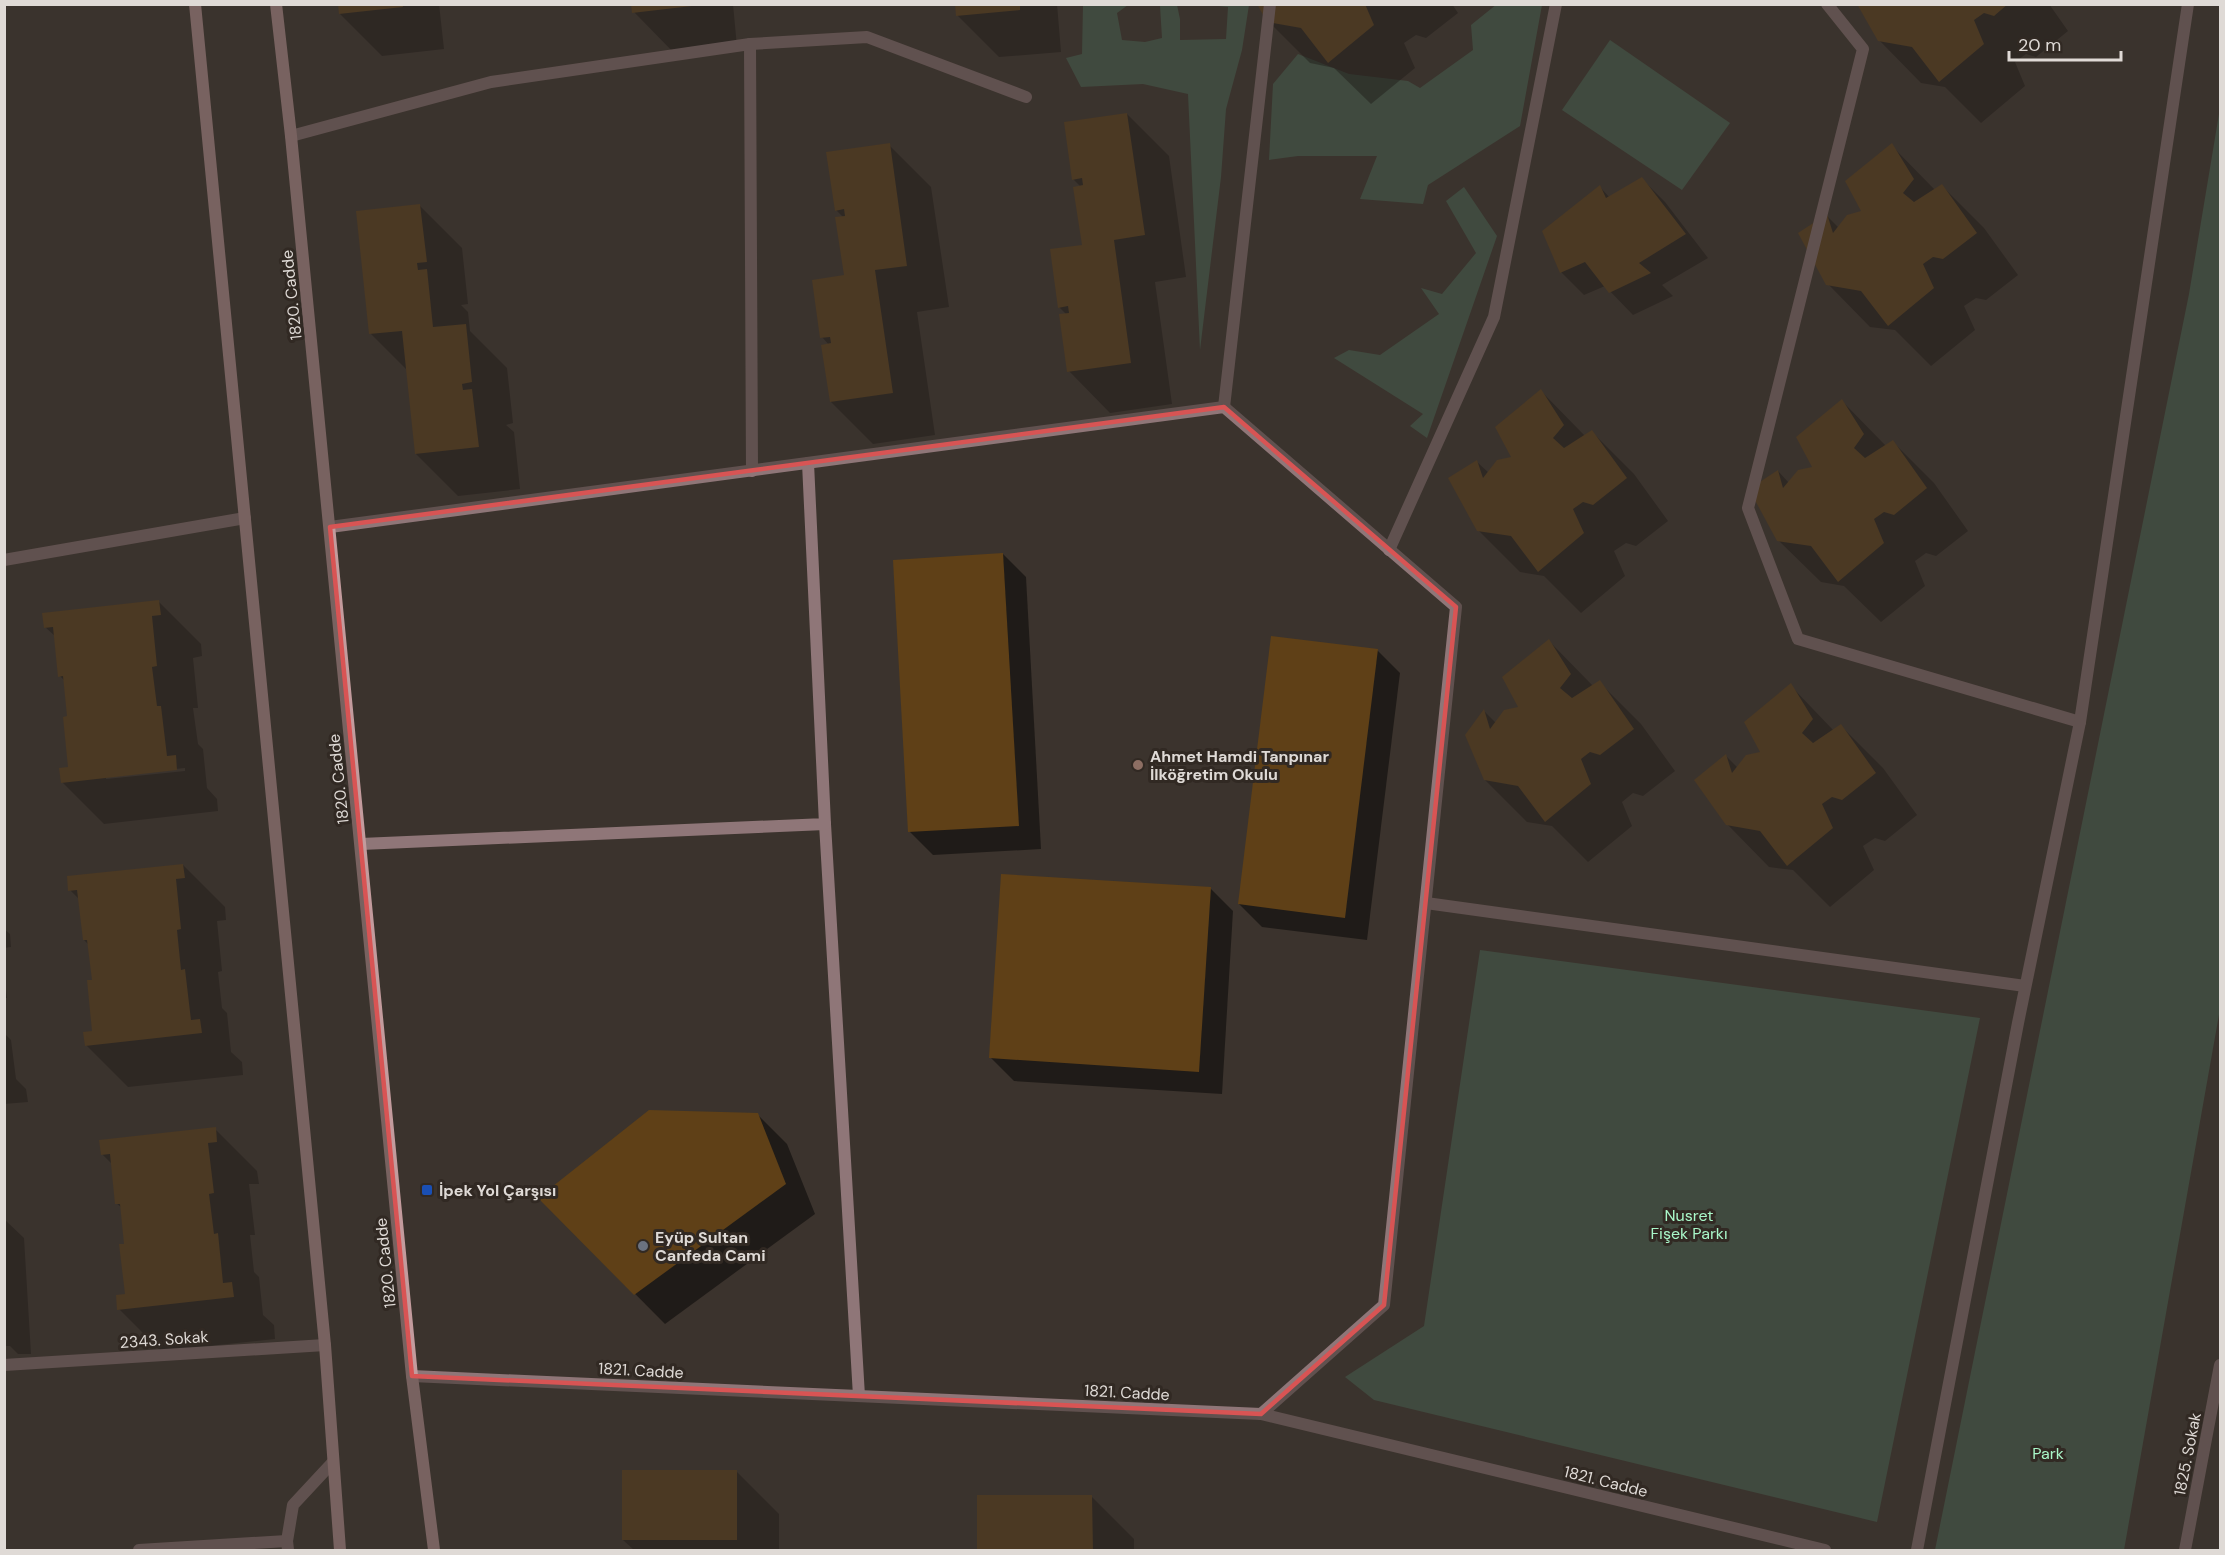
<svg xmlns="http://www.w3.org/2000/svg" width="2225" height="1555" viewBox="0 0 2225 1555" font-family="'DM Sans',sans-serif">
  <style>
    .green { fill: #476754 }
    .shadow { fill: #0007; fill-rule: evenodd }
    .building { fill: #5f4017 }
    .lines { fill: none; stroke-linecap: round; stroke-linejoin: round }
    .lane { stroke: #8f7678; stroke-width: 12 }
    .street { stroke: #8f7678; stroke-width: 12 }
    .secondary { stroke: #c39b9d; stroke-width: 12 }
    .marked { fill: none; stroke: #d85454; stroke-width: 4.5; stroke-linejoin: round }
    .education-dot { fill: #8d6e63; stroke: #312923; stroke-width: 2 }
    .transit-dot { fill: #1a4fb4; stroke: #312923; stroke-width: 2 }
    .worship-dot { fill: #6b7280; stroke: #312923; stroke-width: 2 }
    .labels { text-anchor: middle; stroke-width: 6; stroke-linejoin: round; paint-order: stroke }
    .street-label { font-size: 16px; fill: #dfdad6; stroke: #312923 }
    .poi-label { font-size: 16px; font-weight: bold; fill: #dfdad6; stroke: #312923; text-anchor: start }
    .park-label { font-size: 16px; fill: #a9f7c9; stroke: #312923 }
  </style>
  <rect width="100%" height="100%" fill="#3b332d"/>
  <g class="green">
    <path d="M 1497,4 L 1542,5 L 1520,126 L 1428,185 L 1423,204 L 1360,199 L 1377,156 L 1298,156 L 1269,160 L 1273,84 L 1298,54 L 1349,74 L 1408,81 L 1420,88 L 1473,50 L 1471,25 Z"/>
    <path d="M 1083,5 L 1128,5 L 1117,13 L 1122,40 L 1145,42 L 1162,38 L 1160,6 L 1177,5 L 1180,19 L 1180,40 L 1226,39 L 1228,7 L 1209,5 L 1249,5 L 1242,50 L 1226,109 L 1221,177 L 1200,350 L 1188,94 L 1143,84 L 1081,87 L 1066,58 L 1082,54 Z"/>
    <path d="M 1610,40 L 1730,123 L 1682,190 L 1562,110 Z"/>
    <path d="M 2220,108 L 2220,1009 L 2124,1550 L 1935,1550 L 2189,294 Z"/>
    <path d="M 1464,187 L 1497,236 L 1427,438 L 1410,426 L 1423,414 L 1334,358 L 1349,350 L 1380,355 L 1439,314 L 1421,288 L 1442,294 L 1476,253 L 1446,201 Z"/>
    <path d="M 1480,950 L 1980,1018 L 1877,1522 L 1374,1400 L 1345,1377 L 1424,1326 Z"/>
  </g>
  <g class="shadow">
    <path d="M 339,4 L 439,4 L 444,49 L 382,56 L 340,14 Z"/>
    <path d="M 633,4 L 733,4 L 737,47 L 675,54 L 634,12 Z"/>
    <path d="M 956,4 L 1057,4 L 1061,52 L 999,57 L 957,15 Z"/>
    <path d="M 1259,4 L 1452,4 L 1458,13 L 1426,38 L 1416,35 L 1404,43 L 1415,68 L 1371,104 L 1334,68 L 1310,63 L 1268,21 Z"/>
    <path d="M 1859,4 L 2049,4 L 2068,31 L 2036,57 L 2026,54 L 2015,62 L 2025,86 L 1981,123 L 1945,87 L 1921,83 L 1879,40 Z"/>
    <path d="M 1127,114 L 1169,156 L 1186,277 L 1155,282 L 1172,404 L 1110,413 L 1069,371 L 1067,315 L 1059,307 L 1083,246 L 1081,187 L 1073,179 Z"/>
    <path d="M 889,145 L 931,187 L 949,307 L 917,312 L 935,435 L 873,444 L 831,402 L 829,345 L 822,337 L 845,277 L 844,218 L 836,210 Z"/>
    <path d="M 1891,145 L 1935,190 L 1942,186 L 1984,228 L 2018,275 L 1986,300 L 1976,298 L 1964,306 L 1975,330 L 1931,366 L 1895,330 L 1870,327 L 1828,284 L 1827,216 L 1839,228 L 1864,212 Z"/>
    <path d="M 1642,179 L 1665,202 L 1708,258 L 1662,285 L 1673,296 L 1633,315 L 1605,286 L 1584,295 L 1561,272 L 1600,187 L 1610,198 Z"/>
    <path d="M 420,206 L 462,248 L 468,304 L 461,305 L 468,312 L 470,331 L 507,368 L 513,423 L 506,425 L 514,432 L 520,489 L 458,496 L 416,454 L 407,370 L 371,334 Z"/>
    <path d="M 1541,391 L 1585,436 L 1592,432 L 1634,474 L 1668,521 L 1636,546 L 1626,543 L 1614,551 L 1625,576 L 1581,613 L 1544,576 L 1520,572 L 1478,530 L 1477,462 L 1489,473 L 1514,458 Z"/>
    <path d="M 1842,401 L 1886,446 L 1893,442 L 1934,483 L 1968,531 L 1936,556 L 1926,553 L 1915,561 L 1925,586 L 1881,622 L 1844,586 L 1821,582 L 1778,540 L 1778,471 L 1789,483 L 1814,468 Z"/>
    <path d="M 1003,554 L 1026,577 L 1041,849 L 933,855 L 910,832 Z"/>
    <path d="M 159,602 L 201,644 L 202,656 L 193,658 L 198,708 L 193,708 L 198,744 L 203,749 L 207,788 L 217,799 L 218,811 L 104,824 L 62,782 L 70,768 L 69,718 L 65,681 L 60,676 L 56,637 L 45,627 ZM 185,768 L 185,771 L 106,779 L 106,776 Z"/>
    <path d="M 1549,641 L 1593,686 L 1599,682 L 1641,724 L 1675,771 L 1643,796 L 1633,793 L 1622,802 L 1632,826 L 1588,862 L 1552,826 L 1527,822 L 1485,780 L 1485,712 L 1496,723 L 1521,708 Z"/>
    <path d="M 1377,650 L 1400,673 L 1367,940 L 1262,927 L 1239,904 Z"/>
    <path d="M 1790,685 L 1834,731 L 1841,726 L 1883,768 L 1917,815 L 1885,841 L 1875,838 L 1863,846 L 1874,870 L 1830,907 L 1793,870 L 1769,867 L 1727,824 L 1726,756 L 1738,768 L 1763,753 Z"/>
    <path d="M 183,865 L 225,907 L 226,920 L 217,921 L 222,971 L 218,972 L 222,1008 L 227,1013 L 231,1052 L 242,1062 L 243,1075 L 128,1087 L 86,1045 L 94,1032 L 93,981 L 89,945 L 84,940 L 80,900 L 70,890 Z"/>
    <path d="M 1210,888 L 1233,911 L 1222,1094 L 1014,1081 L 991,1058 Z"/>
    <path d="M 4,929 L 10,934 L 11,947 L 4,948 Z"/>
    <path d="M 4,975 L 7,998 L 4,998 Z"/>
    <path d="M 4,1018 L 6,1035 L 11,1040 L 16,1079 L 26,1089 L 28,1102 L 4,1104 Z"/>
    <path d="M 757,1114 L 787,1144 L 815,1214 L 665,1324 L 540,1198 Z"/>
    <path d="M 215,1129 L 257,1171 L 259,1184 L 249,1184 L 255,1235 L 250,1235 L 254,1272 L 259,1277 L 263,1315 L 274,1325 L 275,1339 L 161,1351 L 119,1309 L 127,1295 L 125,1245 L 122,1208 L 116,1203 L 113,1165 L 102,1154 Z"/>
    <path d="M 4,1219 L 24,1238 L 31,1354 L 18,1354 L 10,1346 L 4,1346 Z"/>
    <path d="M 737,1472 L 779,1514 L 779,1550 L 634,1550 L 623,1540 Z"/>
    <path d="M 979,1497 L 1092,1497 L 1134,1539 L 1134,1550 L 979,1550 Z"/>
  </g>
  <g class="building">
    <path d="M 338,4 L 402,4 L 403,7 L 339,14 Z"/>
    <path d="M 631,4 L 692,4 L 692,6 L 632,13 Z"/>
    <path d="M 955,4 L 1020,4 L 1020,10 L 956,16 Z"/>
    <path d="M 1257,4 L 1365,4 L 1374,25 L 1328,63 L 1301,28 L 1267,22 Z"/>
    <path d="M 1857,4 L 2008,4 L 1994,16 L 1984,13 L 1974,20 L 1984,44 L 1939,82 L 1912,47 L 1878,41 Z"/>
    <path d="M 1127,113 L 1145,235 L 1114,240 L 1131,363 L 1067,372 L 1059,314 L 1069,313 L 1068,306 L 1058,308 L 1050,249 L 1082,245 L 1073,187 L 1083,185 L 1082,178 L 1072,180 L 1064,122 Z"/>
    <path d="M 890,143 L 907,266 L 875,270 L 893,393 L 830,402 L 821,345 L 831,343 L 830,337 L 820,338 L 812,280 L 844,275 L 835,217 L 845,216 L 844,209 L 835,211 L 826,152 Z"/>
    <path d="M 1892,143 L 1914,179 L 1903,193 L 1914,202 L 1942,184 L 1977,233 L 1943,259 L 1933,257 L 1923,264 L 1934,288 L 1888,326 L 1861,291 L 1826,285 L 1798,233 L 1827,214 L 1833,233 L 1847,215 L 1861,211 L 1845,181 Z"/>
    <path d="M 1642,177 L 1686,234 L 1639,263 L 1651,273 L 1609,293 L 1585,262 L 1560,273 L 1542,231 L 1600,185 L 1606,198 Z"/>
    <path d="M 420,204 L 427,262 L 417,263 L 418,270 L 427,269 L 433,327 L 466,324 L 472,382 L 462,384 L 463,390 L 472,389 L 479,447 L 415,454 L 402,331 L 369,334 L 356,211 Z"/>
    <path d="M 1541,389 L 1564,425 L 1553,438 L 1564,448 L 1592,430 L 1627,478 L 1593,505 L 1583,502 L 1573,509 L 1584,533 L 1538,572 L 1511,536 L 1477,531 L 1448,478 L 1477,460 L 1483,478 L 1497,460 L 1511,457 L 1495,427 Z"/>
    <path d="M 1842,399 L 1864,434 L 1854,448 L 1865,458 L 1893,440 L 1927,488 L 1894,515 L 1884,512 L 1874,519 L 1884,543 L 1838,582 L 1811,546 L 1777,541 L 1749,489 L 1778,470 L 1783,488 L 1798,470 L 1812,467 L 1796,437 Z"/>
    <path d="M 1003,553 L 1019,826 L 908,832 L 893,560 Z"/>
    <path d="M 159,600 L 161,615 L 152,616 L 157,666 L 152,667 L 157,706 L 161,706 L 167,756 L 176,755 L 177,770 L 61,783 L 59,768 L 68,767 L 63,717 L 67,716 L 63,676 L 58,677 L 53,627 L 44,628 L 42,613 Z"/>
    <path d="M 1271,636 L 1378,649 L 1345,918 L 1238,904 Z"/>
    <path d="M 1549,639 L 1571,674 L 1560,688 L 1572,698 L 1600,680 L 1634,729 L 1600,755 L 1590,752 L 1581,759 L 1591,784 L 1545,822 L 1518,786 L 1484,780 L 1465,735 L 1484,709 L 1490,729 L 1504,710 L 1518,707 L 1502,677 Z"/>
    <path d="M 1791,683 L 1813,719 L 1802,733 L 1813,743 L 1841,724 L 1876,773 L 1842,800 L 1832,797 L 1822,804 L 1833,828 L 1787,866 L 1760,831 L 1726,825 L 1694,780 L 1726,754 L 1732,773 L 1746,755 L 1760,752 L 1744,722 Z"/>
    <path d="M 183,864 L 185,878 L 176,879 L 181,929 L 177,930 L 181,970 L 185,969 L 191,1020 L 200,1019 L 202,1033 L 85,1046 L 83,1032 L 92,1031 L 87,980 L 92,980 L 87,940 L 83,940 L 77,890 L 68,891 L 67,876 Z"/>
    <path d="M 1001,874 L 1211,887 L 1199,1072 L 989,1058 Z"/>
    <path d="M 649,1110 L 758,1113 L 786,1184 L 634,1295 L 538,1198 Z"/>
    <path d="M 216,1127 L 217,1142 L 208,1143 L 214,1193 L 209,1194 L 214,1234 L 218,1233 L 223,1283 L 232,1282 L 234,1297 L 117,1310 L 116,1295 L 125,1294 L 119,1244 L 124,1244 L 120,1204 L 115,1204 L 110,1154 L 101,1155 L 99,1140 Z"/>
    <rect x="622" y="1470" width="115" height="70"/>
    <path d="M 977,1495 L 1092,1495 L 1093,1550 L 977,1550 Z"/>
  </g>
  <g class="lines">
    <g class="lane">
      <path d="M 139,1550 L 287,1541"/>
      <path d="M 288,1550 L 287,1541 L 293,1505 L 333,1462"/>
    </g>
    <g class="street">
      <path d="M 1827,4 L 1863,49 L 1748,508 L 1798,639 L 2080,722"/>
      <path d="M 750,44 L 867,37 L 1026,97"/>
      <path d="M 291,136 L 491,82 L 750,44 L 752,471"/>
      <path d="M 1224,407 L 1270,4"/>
      <path d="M 330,527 L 1224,407 L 1456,607 L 1384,1305 L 1261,1414"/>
      <path d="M 1389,550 L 1494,317 L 1556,4"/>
      <path d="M 4,560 L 245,518"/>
      <path d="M 825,824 L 859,1396"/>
      <path d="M 361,844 L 825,824 L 808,463"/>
      <path d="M 1426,903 L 2025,986"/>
      <path d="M 4,1365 L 325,1345"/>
      <path d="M 412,1376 L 1261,1414 L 1825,1550"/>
      <path d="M 1917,1550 L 2018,1023 L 2080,722 L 2188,4"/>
      <path d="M 2185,1550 L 2220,1365"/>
    </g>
    <g class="secondary">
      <path d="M 195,4 L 325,1345 L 340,1550"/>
      <path d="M 276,4 L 291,136 L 412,1376 L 434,1550"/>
    </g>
  </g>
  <path d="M0 0H2225V1555H0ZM 1224,407 L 1456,607 L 1384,1305 L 1261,1414 L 412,1376 L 330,527 Z" fill="#3b332d" fill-opacity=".55" fill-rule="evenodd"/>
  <path class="marked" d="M 1224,407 L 1456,607 L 1384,1305 L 1261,1414 L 412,1376 L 330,527 Z"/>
  <circle class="education-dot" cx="1138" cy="765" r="6"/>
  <rect class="transit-dot" x="421" y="1184" width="12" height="12" rx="3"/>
  <circle class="worship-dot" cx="643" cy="1246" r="6"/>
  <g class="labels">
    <g class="street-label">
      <text transform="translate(291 295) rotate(-96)" y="6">1820. Cadde</text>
      <text transform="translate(338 779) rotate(-96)" y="6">1820. Cadde</text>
      <text transform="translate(385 1263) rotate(-96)" y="6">1820. Cadde</text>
      <text transform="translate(164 1339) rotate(-4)" y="6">2343. Sokak</text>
      <text transform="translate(641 1370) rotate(3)" y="6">1821. Cadde</text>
      <text transform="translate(1127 1392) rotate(3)" y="6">1821. Cadde</text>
      <text transform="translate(2187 1454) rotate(-79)" y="6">1825. Sokak</text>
      <text transform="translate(1606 1481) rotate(14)" y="6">1821. Cadde</text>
    </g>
    <g class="poi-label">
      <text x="1150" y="762">Ahmet Hamdi Tanpınar<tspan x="1150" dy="18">İlköğretim Okulu</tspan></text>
      <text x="439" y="1196">İpek Yol Çarşısı</text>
      <text x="655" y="1243">Eyüp Sultan<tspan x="655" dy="18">Canfeda Cami</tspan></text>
    </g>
    <g class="park-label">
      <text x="1689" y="1221">Nusret<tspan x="1689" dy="18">Fişek Parkı</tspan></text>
      <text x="2048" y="1459">Park</text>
    </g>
  </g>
  <rect width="2225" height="1555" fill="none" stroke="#dfdad6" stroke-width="12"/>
  <path d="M2009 51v9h112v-9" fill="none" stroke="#dfdad6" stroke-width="3"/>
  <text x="2018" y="51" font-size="18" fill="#dfdad6" stroke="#312923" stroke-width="4.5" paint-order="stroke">20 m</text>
</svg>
